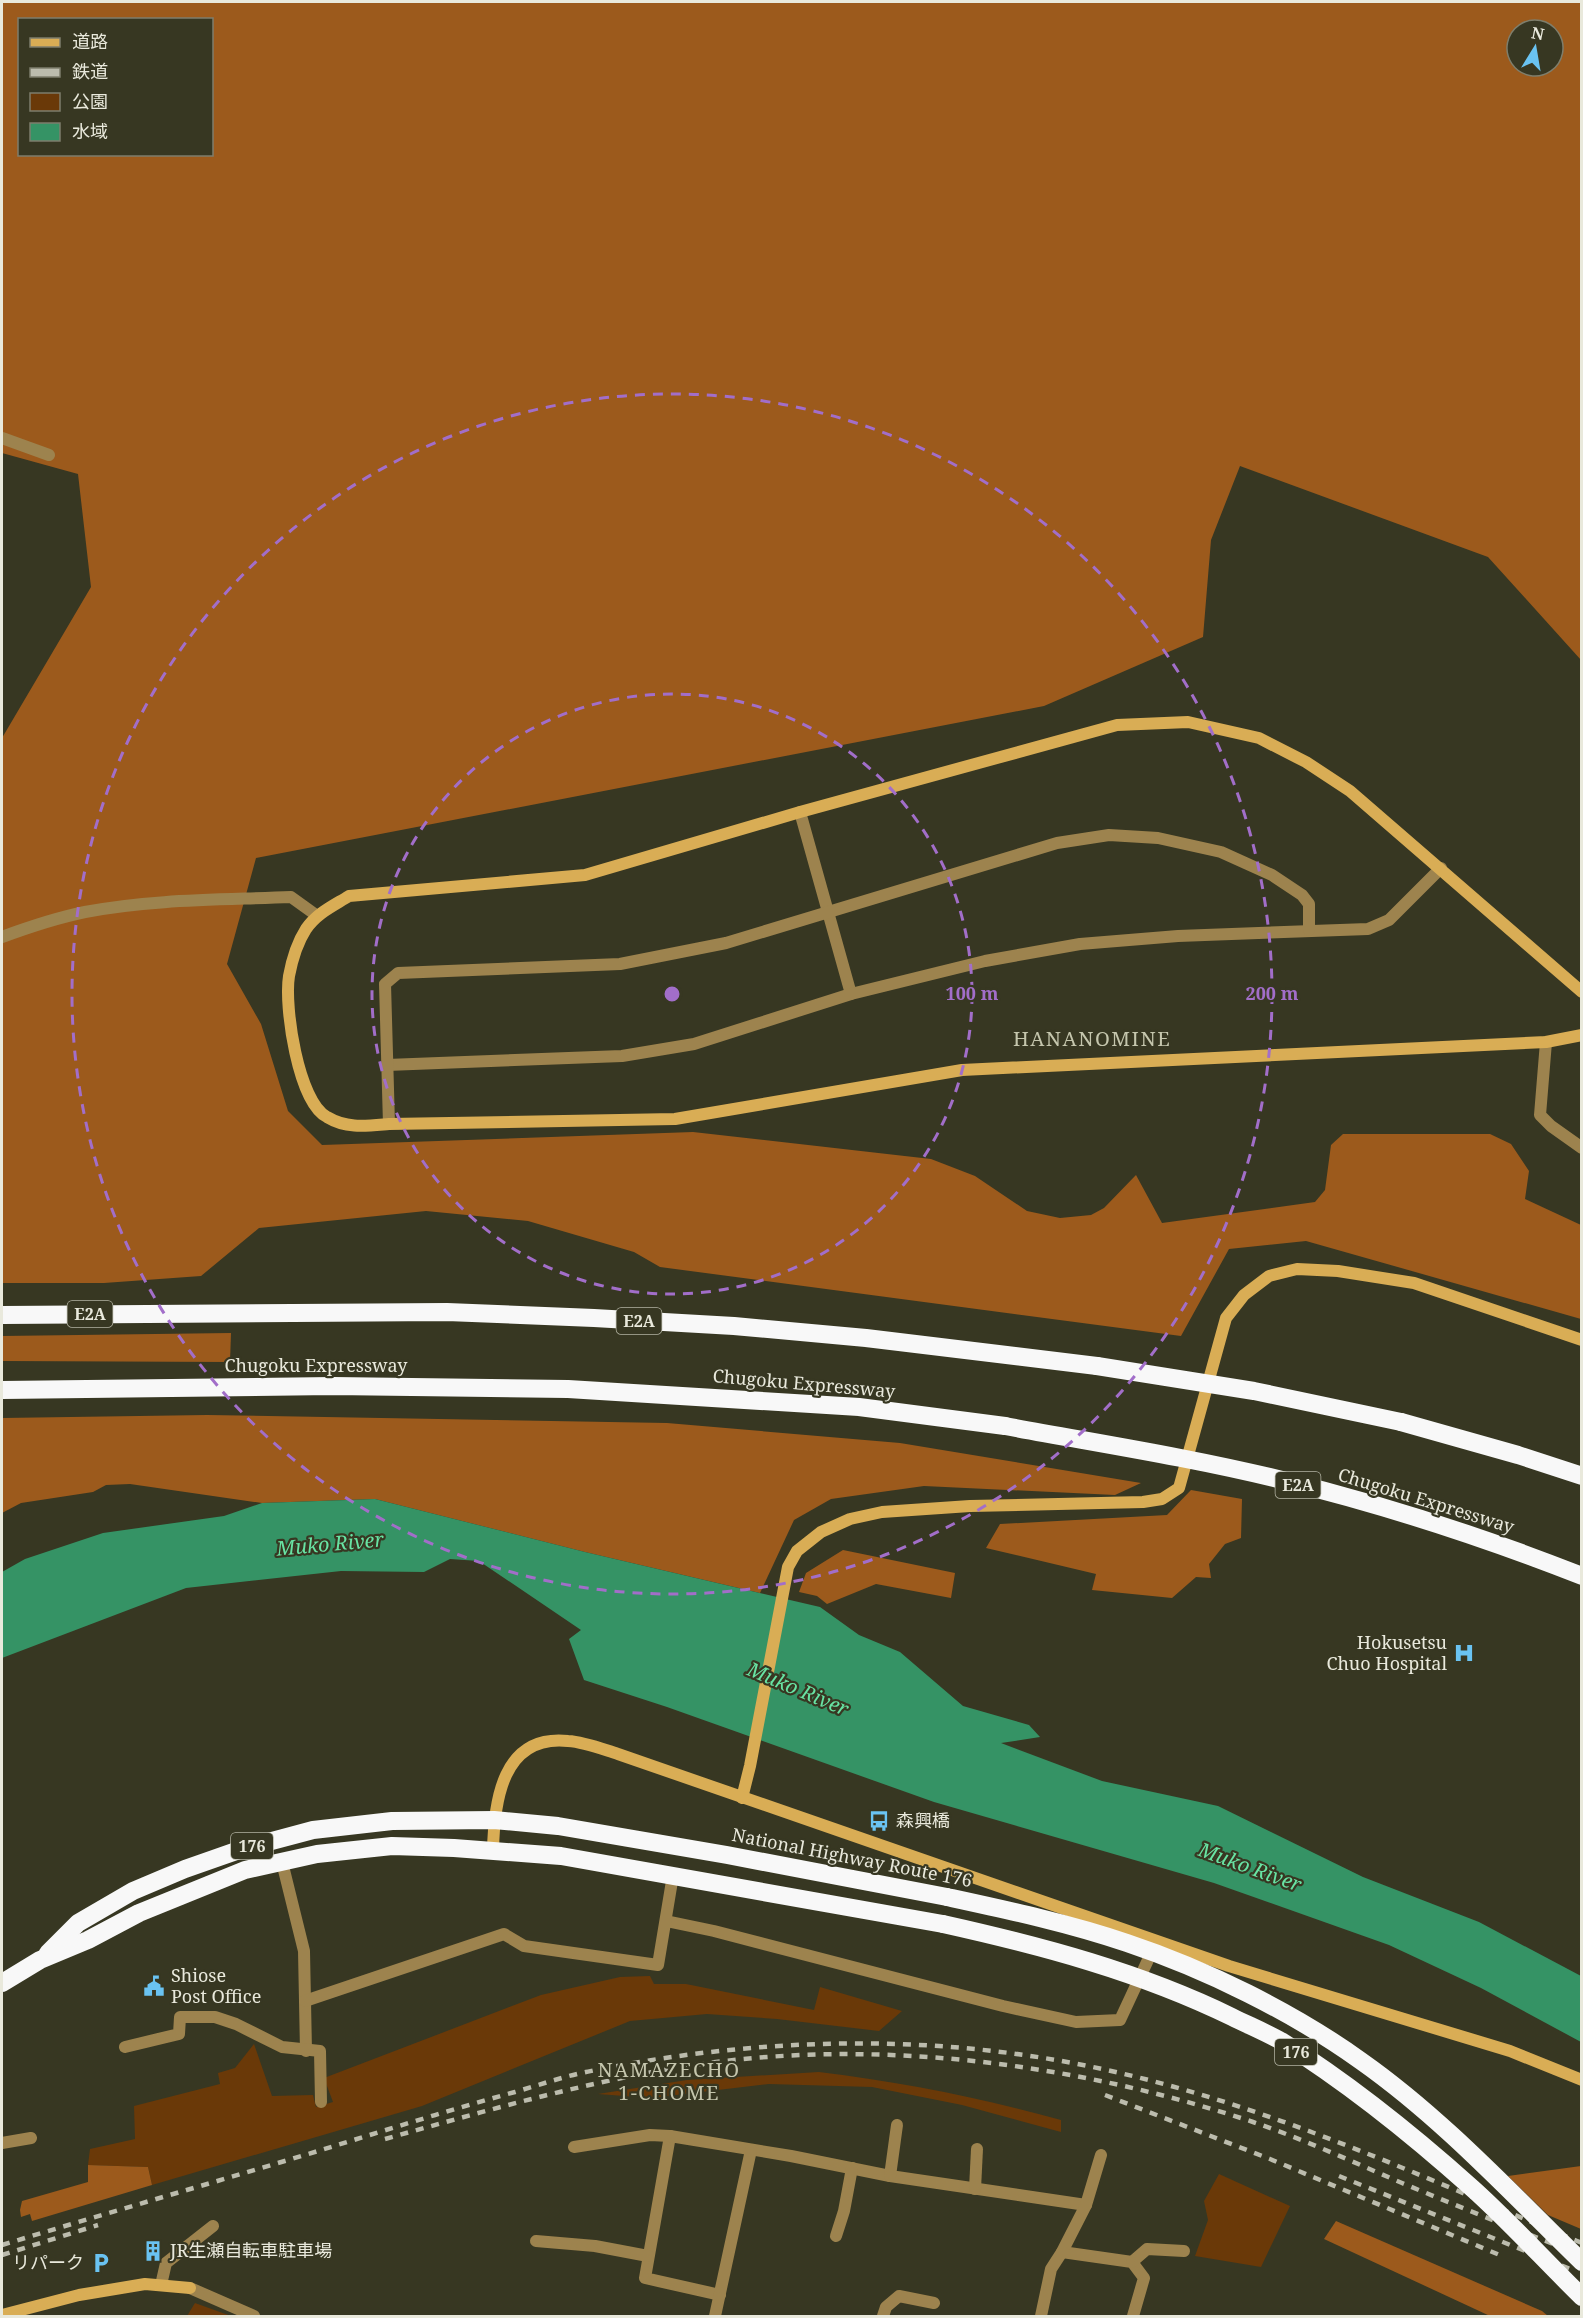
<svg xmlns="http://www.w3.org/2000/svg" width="1583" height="2318" viewBox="0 0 1583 2318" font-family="'Noto Serif','Noto Sans JP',serif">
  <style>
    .green { fill: #6a3908 }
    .forest { fill: #9c5a1c; fill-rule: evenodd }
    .water { fill: #359365 }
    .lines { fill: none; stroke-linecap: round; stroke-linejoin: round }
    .street { stroke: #9d834e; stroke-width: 12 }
    .secondary { stroke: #d9ad55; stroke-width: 12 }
    .highway { stroke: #f8f8f8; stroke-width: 18 }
    .rail { stroke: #bcbcad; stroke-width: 4.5; stroke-dasharray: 8 8; stroke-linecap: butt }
    .highway-bridge { stroke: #f8f8f8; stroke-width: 18 }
    .ring { fill: none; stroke: #a26ec9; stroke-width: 3; stroke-dasharray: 10 8 }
    .labels { text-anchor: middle; stroke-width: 4.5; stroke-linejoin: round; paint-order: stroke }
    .shield { fill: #373722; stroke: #b4b4a4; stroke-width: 1.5 }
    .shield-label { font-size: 16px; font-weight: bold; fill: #e9e9dc }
    .street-label { font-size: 18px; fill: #e9e9dc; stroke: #373722 }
    .poi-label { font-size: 18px; fill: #e9e9dc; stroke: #373722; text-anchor: start }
    .neighbourhood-label { font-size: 20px; letter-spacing: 1.5px; fill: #c5c6ad; stroke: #373722 }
    .water-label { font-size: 20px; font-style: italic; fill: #68e3a3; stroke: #373722 }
    .centre { fill: #a26ec9; stroke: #373722; stroke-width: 3 }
    .ring-label { font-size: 18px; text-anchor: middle; font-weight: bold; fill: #a26ec9; stroke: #373722; stroke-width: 4.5; stroke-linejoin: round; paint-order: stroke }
  </style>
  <rect width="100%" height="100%" fill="#373722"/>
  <g class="green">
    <path d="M 650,1976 L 654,1984 L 686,1984 L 814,2010 L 820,1987 L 902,2011 L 879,2031 L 777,2019 L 707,2014 L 630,2021 L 422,2106 L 152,2185 L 148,2167 L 88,2165 L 90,2149 L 135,2139 L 134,2106 L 220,2084 L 218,2073 L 235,2068 L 254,2044 L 272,2096 L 313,2095 L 316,2107 L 333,2102 L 324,2078 L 541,1995 L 620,1977 Z"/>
    <path d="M 819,2072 C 902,2082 981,2098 1061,2120 L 1061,2132 L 962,2105 L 872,2087 L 769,2084 L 651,2098 L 598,2094 L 687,2080 Z"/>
    <path d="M 1219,2174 L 1290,2206 L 1261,2267 L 1195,2256 L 1208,2220 L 1204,2201 Z"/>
    <path d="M 195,2303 L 231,2316 L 187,2316 Z"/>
  </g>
  <g class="forest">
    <path d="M 2,2 L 1581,2 L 1581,660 L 1488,557 L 1240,466 L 1211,540 L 1203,637 L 1044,706 L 256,858 L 227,964 L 261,1024 L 288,1111 L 322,1145 L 693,1132 L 931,1159 L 975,1176 L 1027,1211 L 1060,1218 L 1091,1215 L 1104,1208 L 1136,1175 L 1162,1223 L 1315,1202 L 1325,1190 L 1331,1145 L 1343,1134 L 1490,1134 L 1511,1144 L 1529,1171 L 1525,1199 L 1581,1225 L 1581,1319 L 1306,1241 L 1229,1249 L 1181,1336 L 660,1267 L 634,1252 L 528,1221 L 426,1211 L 259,1228 L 201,1276 L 104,1283 L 2,1283 L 2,738 L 91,587 L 78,474 L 2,453 ZM 20,20 L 212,20 L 212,154 L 20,154 ZM 1517,30 L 1553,30 L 1553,66 L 1517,66 Z"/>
    <path d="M 231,1333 L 230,1362 L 2,1361 L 2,1336 Z"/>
    <path d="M 207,1415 L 667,1423 L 900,1443 L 1141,1483 L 1115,1495 L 924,1486 L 831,1499 L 794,1520 L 760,1593 L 585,1552 L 375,1499 L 262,1503 L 130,1484 L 106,1485 L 93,1492 L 21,1503 L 2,1513 L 2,1418 Z"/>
    <path d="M 1191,1490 L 1242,1499 L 1241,1538 L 1225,1544 L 1209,1564 L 1211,1578 L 1196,1577 L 1172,1598 L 1092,1590 L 1096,1574 L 986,1548 L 1000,1524 L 1167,1515 Z"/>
    <path d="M 843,1550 L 955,1573 L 951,1598 L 876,1584 L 827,1604 L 817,1596 L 799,1592 L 806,1573 Z"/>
    <path d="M 88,2165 L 148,2167 L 152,2185 L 32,2221 L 30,2214 L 21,2217 L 20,2210 L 22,2201 L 88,2182 Z"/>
    <path d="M 1581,2166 L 1581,2229 L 1548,2215 L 1508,2176 Z"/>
    <path d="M 1336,2221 L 1542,2311 L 1548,2316 L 1490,2316 L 1324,2239 Z"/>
  </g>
  <path class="water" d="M 375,1499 L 585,1552 L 820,1607 L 859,1635 L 900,1652 L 963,1706 L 1029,1725 L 1040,1737 L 1001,1743 L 1102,1781 L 1218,1806 L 1363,1877 L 1479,1922 L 1581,1976 L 1581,2042 L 1481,1988 L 1389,1945 L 1214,1883 L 934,1802 L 667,1707 L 584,1680 L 569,1639 L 581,1630 L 479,1561 L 450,1559 L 424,1572 L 341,1571 L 186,1588 L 2,1658 L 2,1572 L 25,1559 L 103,1533 L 224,1516 L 262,1503 Z"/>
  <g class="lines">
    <g class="street">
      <path d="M 2,438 L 49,455"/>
      <path d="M 800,812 L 851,994"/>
      <path d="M 2,937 C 29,927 56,918 85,912 C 152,899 223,900 291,897 L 316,915"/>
      <path d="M 1546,1042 L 1540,1115 L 1551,1126 L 1582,1148"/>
      <path d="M 387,1065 L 622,1056 L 694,1044 L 851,994 L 985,961 L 1080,944 L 1178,936 L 1368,929 L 1389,920 L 1441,868"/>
      <path d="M 389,1124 L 385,984 L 398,973 L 620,964 L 726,943 L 1057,843 L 1109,835 L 1158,838 L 1221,852 L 1272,875 L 1302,895 L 1309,904 L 1309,930"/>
      <path d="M 282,1862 L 304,1951 L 306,2051"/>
      <path d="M 666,1921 L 714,1931 L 1003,2006 L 1076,2022 L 1120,2020 L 1154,1947"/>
      <path d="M 305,2001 L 504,1934 L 524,1946 L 658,1965 L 673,1875"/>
      <path d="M 125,2047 L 179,2034 L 180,2017 L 215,2017 L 236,2024 L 282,2047 L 320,2051 L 321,2102"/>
      <path d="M 670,2136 L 645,2278 L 720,2295"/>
      <path d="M 2,2143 L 31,2138"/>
      <path d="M 574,2147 L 650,2135 L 670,2136 L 791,2156 L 890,2176 L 1086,2205"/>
      <path d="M 890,2176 L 897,2125"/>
      <path d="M 975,2189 L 977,2149"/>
      <path d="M 836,2236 L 844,2211 L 852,2168"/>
      <path d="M 536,2241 L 595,2246 L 648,2256"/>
      <path d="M 1062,2252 L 1132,2262 L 1144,2278 L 1133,2316"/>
      <path d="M 1132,2262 L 1147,2249 L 1184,2251"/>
      <path d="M 161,2285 L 166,2263 L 213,2226"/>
      <path d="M 190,2288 L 254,2316"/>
      <path d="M 715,2316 L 751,2150"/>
      <path d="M 883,2316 L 886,2307 L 899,2296 L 934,2303"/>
      <path d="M 1041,2316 L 1051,2269 L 1062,2252 L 1086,2205 L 1101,2155"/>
    </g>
    <g class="secondary">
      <path d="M 1582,992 L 1350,791 L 1306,762 L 1259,738 L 1188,722 L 1117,725 L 800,812 L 585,875 L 349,896 C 333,906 317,913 306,929 C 297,943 292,960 289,976 C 284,1006 298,1102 327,1117 C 347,1129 366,1126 389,1124 L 675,1119 L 962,1070 L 1546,1042 L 1582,1035"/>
      <path d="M 742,1798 L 750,1766 L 788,1567 L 797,1551 L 821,1532 L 850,1519 L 882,1512 L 970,1506 L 1143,1502 L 1162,1499 L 1179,1488 L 1226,1318 L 1244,1295 L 1269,1276 L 1297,1269 L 1338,1271 L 1414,1283 L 1582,1340"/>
      <path d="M 493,1851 C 494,1802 502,1734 568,1741 C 585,1742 602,1749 618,1754 L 1229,1966 L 1510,2051 L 1582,2080"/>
      <path d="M 2,2315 L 79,2295 L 145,2284 L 190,2288"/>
    </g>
    <g class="highway">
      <path d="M 2,1315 L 447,1312 L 594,1318 L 734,1326 L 866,1338 L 1097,1366"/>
      <path d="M 2,1390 L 333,1386 L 568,1389 L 859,1407 L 1005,1426"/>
      <path d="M 1401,1422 L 1518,1455 L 1582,1476"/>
      <path d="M 48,1953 L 78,1923 L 133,1891 L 185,1869 L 242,1849 L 313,1830 L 392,1821 L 494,1820 L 558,1826 L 727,1855 L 947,1897"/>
      <path d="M 2,1983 L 40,1960 L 88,1940 L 139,1913 L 245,1870 L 317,1854 L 392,1846 L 454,1848 L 561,1856 L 943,1924"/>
    </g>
    <g class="rail">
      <path d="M 1105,2095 L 1270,2159 L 1502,2256"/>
      <path d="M 385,2139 C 485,2111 585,2082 688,2066 C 873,2037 1076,2063 1253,2122 C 1303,2139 1353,2162 1402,2183 C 1462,2208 1522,2232 1582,2255"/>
      <path d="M 1339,2176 L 1570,2269"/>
      <path d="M 2,2245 C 107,2213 212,2183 318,2151 C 383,2131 449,2110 515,2092 C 539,2085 562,2077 586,2072 C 756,2037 932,2032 1102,2069 C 1270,2105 1424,2178 1582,2243"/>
      <path d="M 2,2255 L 98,2225"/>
    </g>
    <g class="highway-bridge">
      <path d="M 1097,1366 L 1254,1391 L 1401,1422"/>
      <path d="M 1005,1426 C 1096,1443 1188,1457 1278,1479 C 1381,1504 1483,1537 1582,1576"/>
      <path d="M 947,1897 C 1007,1910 1068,1923 1127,1943 C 1205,1969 1293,2012 1361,2061 C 1442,2118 1511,2193 1582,2262"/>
      <path d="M 943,1924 C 1042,1946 1140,1972 1232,2017 C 1248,2025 1265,2032 1281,2041 C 1345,2081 1415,2137 1472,2188 C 1510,2222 1545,2261 1582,2297"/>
    </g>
  </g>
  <g class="ring">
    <circle cx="672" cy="994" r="300"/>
    <circle cx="672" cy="994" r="600"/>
  </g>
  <defs>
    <g id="hospital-bare" transform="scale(1.62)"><path d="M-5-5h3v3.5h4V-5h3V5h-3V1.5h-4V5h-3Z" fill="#6ac3f2" stroke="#373722" stroke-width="2.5" paint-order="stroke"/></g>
    <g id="bus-bare" transform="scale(1.62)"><path d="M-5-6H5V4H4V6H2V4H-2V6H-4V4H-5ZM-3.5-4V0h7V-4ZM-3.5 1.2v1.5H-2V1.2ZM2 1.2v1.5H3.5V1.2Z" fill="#6ac3f2" stroke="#373722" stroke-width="2.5" paint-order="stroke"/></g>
    <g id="civic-bare" transform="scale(1.62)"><path d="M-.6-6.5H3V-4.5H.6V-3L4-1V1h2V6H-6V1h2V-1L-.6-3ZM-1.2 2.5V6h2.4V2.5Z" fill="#6ac3f2" stroke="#373722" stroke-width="2.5" paint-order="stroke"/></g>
    <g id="building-bare" transform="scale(1.62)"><path d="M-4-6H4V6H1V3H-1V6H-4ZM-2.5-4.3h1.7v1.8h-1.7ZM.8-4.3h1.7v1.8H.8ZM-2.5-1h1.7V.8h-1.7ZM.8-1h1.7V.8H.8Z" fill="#6ac3f2" stroke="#373722" stroke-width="2.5" paint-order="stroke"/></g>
    <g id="parking-bare" transform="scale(1.62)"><path d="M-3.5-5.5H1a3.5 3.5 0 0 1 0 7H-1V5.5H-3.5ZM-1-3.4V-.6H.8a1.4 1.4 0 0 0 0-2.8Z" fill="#6ac3f2" stroke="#373722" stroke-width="2.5" paint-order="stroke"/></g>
  </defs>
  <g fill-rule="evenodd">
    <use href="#hospital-bare" x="1464" y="1653"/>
    <use href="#bus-bare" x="879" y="1821"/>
    <use href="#civic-bare" x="154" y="1986"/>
    <use href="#building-bare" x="153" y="2251"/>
    <use href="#parking-bare" x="101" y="2263"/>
  </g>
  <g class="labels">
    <g class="shield">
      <rect x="67.5" y="1301" width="45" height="26" rx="4.5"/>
      <rect x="616.5" y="1308" width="45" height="26" rx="4.5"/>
      <rect x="1275.5" y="1472" width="45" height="26" rx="4.5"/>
      <rect x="231" y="1833" width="42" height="26" rx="4.5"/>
      <rect x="1275" y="2039" width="42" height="26" rx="4.5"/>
    </g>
    <g class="shield-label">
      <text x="90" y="1320">E2A</text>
      <text x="639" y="1327">E2A</text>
      <text x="1298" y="1491">E2A</text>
      <text x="252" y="1852">176</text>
      <text x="1296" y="2058">176</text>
    </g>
    <g class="street-label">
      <text x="316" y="1372">Chugoku Expressway</text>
      <text transform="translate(804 1384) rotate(5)" y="6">Chugoku Expressway</text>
      <text transform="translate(1426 1501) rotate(17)" y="6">Chugoku Expressway</text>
      <text transform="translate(852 1858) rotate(11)" y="6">National Highway Route 176</text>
    </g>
    <g class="poi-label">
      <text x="1447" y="1649" text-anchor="end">Hokusetsu<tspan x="1447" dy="21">Chuo Hospital</tspan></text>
      <text x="896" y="1827">森興橋</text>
      <text x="171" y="1982">Shiose<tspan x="171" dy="21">Post Office</tspan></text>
      <text x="170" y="2257">JR生瀬自転車駐車場</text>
      <text x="84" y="2269" text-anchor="end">リパーク</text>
    </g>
    <g class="neighbourhood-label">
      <text x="1092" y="1046">HANANOMINE</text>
      <text x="669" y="2077">NAMAZECHO<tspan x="669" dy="23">1-CHOME</tspan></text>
    </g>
    <g class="water-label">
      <text transform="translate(330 1544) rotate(-5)" y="7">Muko River</text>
      <text transform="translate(798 1689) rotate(23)" y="7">Muko River</text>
      <text transform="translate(1250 1867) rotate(20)" y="7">Muko River</text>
    </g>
  </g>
  <circle cx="672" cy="994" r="9" class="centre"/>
  <g class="ring-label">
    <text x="972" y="1000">100 m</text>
    <text x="1272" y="1000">200 m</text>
  </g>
  <rect width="1583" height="2318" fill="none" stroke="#e9e9dc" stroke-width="6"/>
  <rect x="18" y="18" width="195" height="138" fill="#373722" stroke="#7e7e6c" stroke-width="1.5"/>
  <rect x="30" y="38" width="30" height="9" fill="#d9ad55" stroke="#7e7e6c" stroke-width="1.5"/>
  <text x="72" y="48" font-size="18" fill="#e9e9dc">道路</text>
  <rect x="30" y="68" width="30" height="9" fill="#bcbcad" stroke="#7e7e6c" stroke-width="1.5"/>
  <text x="72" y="78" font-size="18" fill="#e9e9dc">鉄道</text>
  <rect x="30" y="93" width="30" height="18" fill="#6a3908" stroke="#7e7e6c" stroke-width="1.5"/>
  <text x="72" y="108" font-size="18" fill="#e9e9dc">公園</text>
  <rect x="30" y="123" width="30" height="18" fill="#359365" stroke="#7e7e6c" stroke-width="1.5"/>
  <text x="72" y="138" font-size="18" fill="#e9e9dc">水域</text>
  <g transform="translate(1535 48) rotate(11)"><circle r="28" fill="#373722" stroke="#7e7e6c" stroke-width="1.5"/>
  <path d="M0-4.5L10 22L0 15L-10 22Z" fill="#6ac3f2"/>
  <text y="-9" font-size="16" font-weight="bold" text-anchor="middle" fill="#e9e9dc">N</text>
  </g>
</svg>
